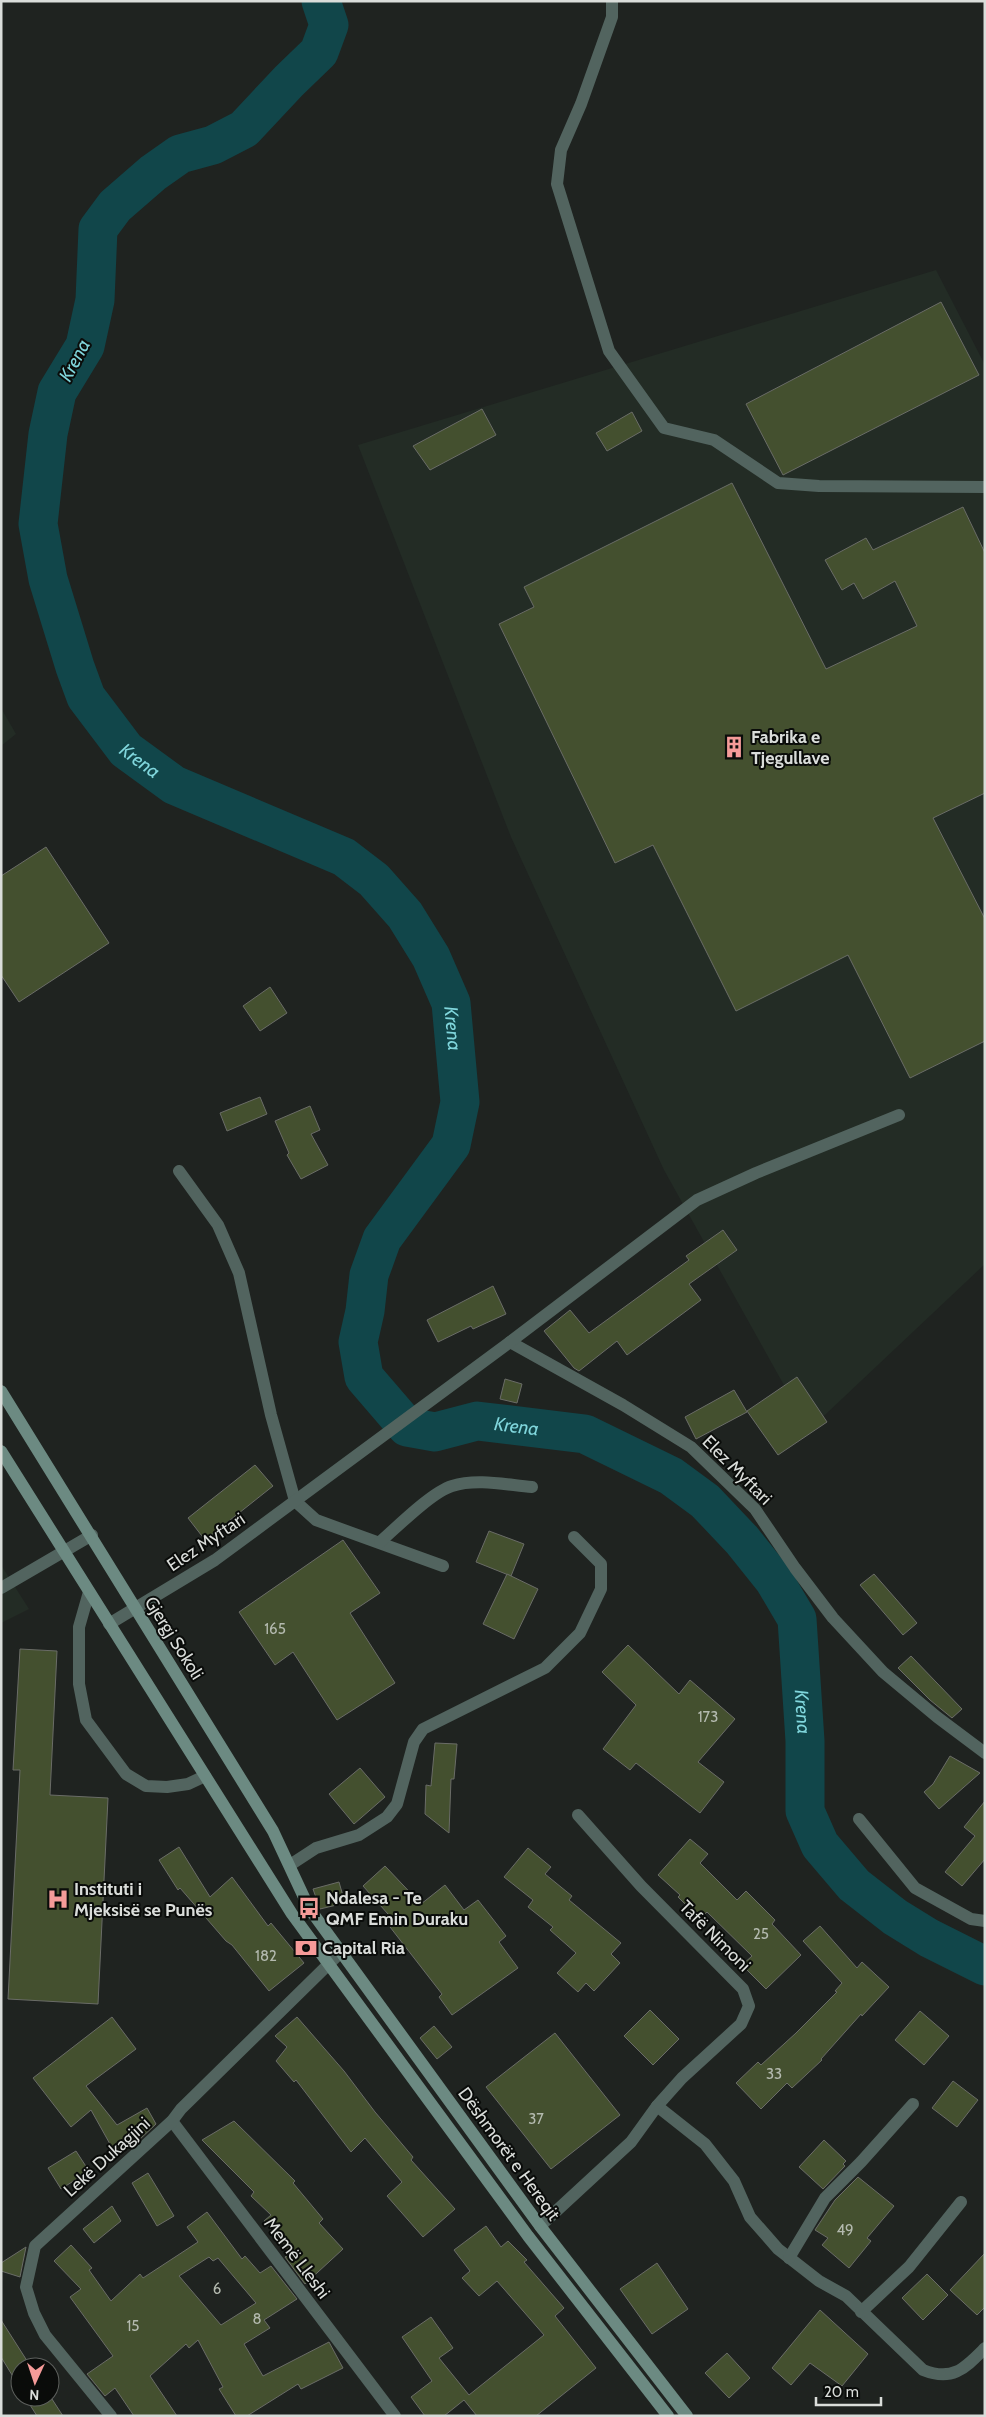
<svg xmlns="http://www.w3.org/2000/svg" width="986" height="2417" viewBox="0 0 986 2417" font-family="Cabin,sans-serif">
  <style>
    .built { fill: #232c25 }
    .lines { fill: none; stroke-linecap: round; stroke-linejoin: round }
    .river { stroke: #11464a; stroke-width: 39 }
    .building { fill: #44502f; stroke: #6a6c67; fill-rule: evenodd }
    .service { stroke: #52645f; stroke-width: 12 }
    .minor { stroke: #52645f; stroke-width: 12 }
    .secondary { stroke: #6c8a82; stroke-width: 12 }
    .labels { text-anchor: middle; stroke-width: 4; stroke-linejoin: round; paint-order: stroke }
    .number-label { font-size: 15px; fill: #b4baaf }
    .poi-label { font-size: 18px; font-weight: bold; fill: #daddda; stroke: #0a0c0a; text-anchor: start }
    .street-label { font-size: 18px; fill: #daddda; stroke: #0a0c0a }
    .water-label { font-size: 19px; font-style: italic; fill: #80d6dc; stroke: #0a0c0a }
  </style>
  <rect width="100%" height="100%" fill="#1f2320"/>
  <g class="built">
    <path d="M 936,270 L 985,365 L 985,1264 L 809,1430 L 664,1170 L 511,837 L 358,445 Z"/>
    <path d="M 1,708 L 16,734 L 1,746 Z"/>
    <path d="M 1,1565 L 29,1609 L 1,1623 Z"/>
  </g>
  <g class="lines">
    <path class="river" id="s1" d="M 321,1 L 329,25 L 319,52 L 289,81 L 244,129 L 213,145 L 180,154 L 153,173 L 115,206 L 98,229 L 95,300 L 85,346 L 57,392 L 48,434 L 38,524 L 48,579 L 75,667 L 86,697 L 126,750 L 174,785 L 344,857 L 374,880 L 405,915 L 431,957 L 451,1003 L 460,1102 L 451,1145 L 382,1239 L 369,1275 L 365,1311 L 358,1342 L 364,1377 L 407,1427 L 435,1432 L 477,1421 L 585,1434 L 671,1476 L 705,1501 L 742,1540 L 774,1580 L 797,1619 L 805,1741 L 805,1811 L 820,1845 L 854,1885 L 895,1917 L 929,1938 L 985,1966"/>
  </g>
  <g class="building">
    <path d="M 941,302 L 979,375 L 783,475 L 746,404 Z"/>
    <path d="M 482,409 L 496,435 L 430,470 L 413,446 Z"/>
    <path d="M 632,412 L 642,431 L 607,451 L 596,433 Z"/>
    <path d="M 732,483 L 826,669 L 917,626 L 895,581 L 863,599 L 854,583 L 842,590 L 825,560 L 866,538 L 873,550 L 963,507 L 985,553 L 985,793 L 933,818 L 985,919 L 985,1041 L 910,1078 L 848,955 L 736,1011 L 653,845 L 615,863 L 499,624 L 534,607 L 524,587 Z"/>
    <path d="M 46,847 L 109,943 L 19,1002 L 1,975 L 1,876 Z"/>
    <path d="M 270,987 L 287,1013 L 260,1031 L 243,1006 Z"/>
    <path d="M 260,1097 L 267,1114 L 227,1131 L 220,1113 Z"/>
    <path d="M 310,1106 L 320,1130 L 311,1134 L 328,1165 L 301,1179 L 287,1155 L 289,1153 L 275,1121 Z"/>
    <path d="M 723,1230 L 737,1250 L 689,1284 L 701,1300 L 627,1355 L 617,1341 L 579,1371 L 574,1368 L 544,1331 L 570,1310 L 589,1333 L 689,1260 L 686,1256 Z"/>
    <path d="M 493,1286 L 506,1314 L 473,1329 L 471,1326 L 438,1342 L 427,1320 Z"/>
    <path d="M 797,1377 L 827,1422 L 778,1455 L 747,1411 Z"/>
    <path d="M 505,1379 L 522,1384 L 517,1403 L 500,1399 Z"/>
    <path d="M 734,1390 L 747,1412 L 696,1439 L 685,1417 Z"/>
    <path d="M 255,1465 L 273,1486 L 205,1540 L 188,1518 Z"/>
    <path d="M 489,1531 L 524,1544 L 511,1576 L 476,1562 Z"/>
    <path d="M 343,1540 L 380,1593 L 350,1613 L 395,1683 L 337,1720 L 293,1652 L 275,1665 L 239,1612 Z"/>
    <path d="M 507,1574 L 538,1589 L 514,1639 L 483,1624 Z"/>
    <path d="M 874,1574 L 917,1623 L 903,1635 L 860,1585 Z"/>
    <path d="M 628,1645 L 679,1694 L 690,1680 L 735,1719 L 698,1762 L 724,1782 L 700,1813 L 636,1763 L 630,1770 L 603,1749 L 636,1705 L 602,1672 Z"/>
    <path d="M 20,1649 L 57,1651 L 50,1795 L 108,1798 L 98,2004 L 8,1999 L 20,1770 L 13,1770 Z"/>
    <path d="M 911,1656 L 962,1709 L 952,1718 L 930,1700 L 898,1668 Z"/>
    <path d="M 435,1743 L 457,1744 L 454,1779 L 451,1779 L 449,1833 L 425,1814 L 426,1785 L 431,1786 Z"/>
    <path d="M 950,1756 L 980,1773 L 939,1809 L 924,1792 L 933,1784 Z"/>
    <path d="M 360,1768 L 385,1797 L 354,1824 L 329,1794 Z"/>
    <path d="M 985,1801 L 985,1859 L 962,1886 L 945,1872 L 975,1836 L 964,1827 Z"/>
    <path d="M 690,1839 L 708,1854 L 700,1863 L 737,1900 L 746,1891 L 775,1920 L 772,1924 L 801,1955 L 766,1989 L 742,1965 L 752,1956 L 707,1912 L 700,1919 L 678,1897 L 680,1895 L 658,1875 Z"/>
    <path d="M 179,1847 L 210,1897 L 232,1877 L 268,1926 L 271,1923 L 304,1963 L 269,1991 L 232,1945 L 226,1941 L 180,1888 L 178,1890 L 159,1860 Z"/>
    <path d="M 528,1848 L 551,1867 L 545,1874 L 572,1896 L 569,1900 L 621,1943 L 611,1954 L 620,1963 L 594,1991 L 586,1983 L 578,1992 L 557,1973 L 576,1953 L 550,1930 L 553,1927 L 528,1907 L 533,1900 L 504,1877 Z"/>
    <path d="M 385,1866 L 421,1904 L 445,1885 L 464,1910 L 478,1900 L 506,1936 L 499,1942 L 518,1968 L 452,2015 L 439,1997 L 442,1994 L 390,1927 L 396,1923 L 363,1886 Z"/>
    <path d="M 339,1882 L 345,1903 L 320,1909 L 313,1889 Z"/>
    <path d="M 820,1926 L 857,1968 L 862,1962 L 889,1987 L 862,2016 L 861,2014 L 821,2059 L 822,2060 L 792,2088 L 787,2083 L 761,2109 L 736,2083 L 758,2062 L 761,2065 L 796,2033 L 837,1992 L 835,1991 L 842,1983 L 803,1941 Z"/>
    <path d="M 650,2010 L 679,2039 L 653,2065 L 624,2036 Z"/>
    <path d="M 920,2011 L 949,2036 L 924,2065 L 895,2040 Z"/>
    <path d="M 112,2017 L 136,2049 L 86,2086 L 117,2125 L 147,2108 L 156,2124 L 138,2141 L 115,2153 L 91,2110 L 71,2127 L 33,2078 Z"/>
    <path d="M 297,2017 L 344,2071 L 375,2112 L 413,2157 L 411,2160 L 455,2209 L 423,2237 L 387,2196 L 402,2182 L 365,2138 L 351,2152 L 296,2080 L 294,2082 L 276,2061 L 287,2047 L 275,2036 Z"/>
    <path d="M 434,2026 L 452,2047 L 437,2059 L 420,2038 Z"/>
    <path d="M 555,2033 L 620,2115 L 551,2169 L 486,2087 Z"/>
    <path d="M 953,2081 L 978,2100 L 957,2127 L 932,2108 Z"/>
    <path d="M 234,2121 L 295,2181 L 293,2183 L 323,2219 L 319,2223 L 343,2249 L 305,2284 L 285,2257 L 291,2253 L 264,2221 L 271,2215 L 251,2196 L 254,2192 L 202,2140 Z"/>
    <path d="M 824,2140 L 846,2161 L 843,2164 L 845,2166 L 823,2189 L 799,2167 Z"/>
    <path d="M 76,2151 L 89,2171 L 61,2189 L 48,2168 Z"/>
    <path d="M 148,2173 L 174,2216 L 157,2226 L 132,2183 Z"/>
    <path d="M 858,2177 L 894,2206 L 867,2238 L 871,2241 L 849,2268 L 822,2245 L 828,2238 L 815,2230 L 835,2200 Z"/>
    <path d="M 112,2206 L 121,2221 L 94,2243 L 83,2229 Z"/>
    <path d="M 207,2212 L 242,2259 L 245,2256 L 260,2273 L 271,2266 L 297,2299 L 264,2320 L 270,2328 L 244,2344 L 263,2376 L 329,2342 L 343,2368 L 301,2389 L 298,2384 L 247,2416 L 236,2416 L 219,2389 L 223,2387 L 198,2340 L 189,2348 L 186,2344 L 150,2376 L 177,2416 L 134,2416 L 115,2388 L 105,2396 L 87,2374 L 113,2356 L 70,2297 L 81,2289 L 54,2261 L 71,2245 L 92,2268 L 89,2270 L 111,2301 L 140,2274 L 143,2278 L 198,2242 L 187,2227 ZM 209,2257 L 213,2261 L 218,2258 L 256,2303 L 221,2325 L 179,2276 Z"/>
    <path d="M 486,2226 L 501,2247 L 508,2241 L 527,2260 L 524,2262 L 564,2308 L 555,2316 L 596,2368 L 536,2416 L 477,2416 L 464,2400 L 444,2416 L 425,2416 L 411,2397 L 432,2381 L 402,2337 L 431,2317 L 453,2348 L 439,2358 L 469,2395 L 544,2335 L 497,2281 L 479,2296 L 462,2278 L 470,2271 L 454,2250 Z"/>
    <path d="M 26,2247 L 20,2277 L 1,2271 L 1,2263 Z"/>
    <path d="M 985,2253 L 985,2307 L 977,2315 L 950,2290 Z"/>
    <path d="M 657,2263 L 688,2309 L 652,2334 L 620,2289 Z"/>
    <path d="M 927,2274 L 948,2295 L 923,2320 L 902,2298 Z"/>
    <path d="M 820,2310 L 868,2354 L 842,2386 L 810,2363 L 791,2385 L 772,2368 Z"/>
    <path d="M 1,2320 L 31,2367 L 20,2367 L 20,2388 L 1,2357 Z"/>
    <path d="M 727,2353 L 750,2378 L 729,2398 L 705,2373 Z"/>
    <path d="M 50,2396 L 63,2416 L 37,2416 L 25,2397 Z"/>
  </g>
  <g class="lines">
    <g class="service">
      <path d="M 179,1171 L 218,1225 L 239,1273 L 271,1415 L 295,1501"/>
      <path d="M 1,1588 L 92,1535"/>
      <path d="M 89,1592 L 79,1627 L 79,1684 L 86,1720 L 126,1774 L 146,1786 L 167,1787 L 188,1784 L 205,1776"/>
    </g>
    <g class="minor">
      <path d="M 612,1 L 612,17 L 581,104 L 561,150 L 557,184 L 609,351 L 664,428 L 714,440 L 778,483 L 819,486 L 985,487"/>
      <path d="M 510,1342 L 623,1405 L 691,1447 L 755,1509 L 795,1568 L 833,1618 L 883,1672 L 937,1717 L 985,1753"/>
      <path d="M 295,1501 L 316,1520 L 443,1566"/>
      <path d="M 380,1542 C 397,1527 432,1492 452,1486 C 477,1478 507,1485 532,1487"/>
      <path d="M 109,1624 L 215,1560 L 510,1342 L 697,1200 L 756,1173 L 899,1115"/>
      <path d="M 859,1819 L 915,1888 L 971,1919 L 985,1921"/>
      <path d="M 290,1865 L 316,1848 L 359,1835 L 387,1817 L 397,1804 L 414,1742 L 423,1729 L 545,1668 L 580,1633 L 601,1589 L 601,1564 L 574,1537"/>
      <path d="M 657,2106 L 705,2144 L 734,2181 L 750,2217 L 778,2249 L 819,2281 L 846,2296 L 923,2370 C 953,2382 965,2368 985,2348"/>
      <path d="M 172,2121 L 395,2416"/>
      <path d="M 540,2226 L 631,2142 L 657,2106 L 682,2078 L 741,2024 L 749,2006 L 743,1989 L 641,1886 L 578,1815"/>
      <path d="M 789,2258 L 825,2198 L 861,2162 L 913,2104"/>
      <path d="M 861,2312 L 909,2267 L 961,2202"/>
      <path d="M 111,2416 L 45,2335 L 34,2313 L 26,2287 L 35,2246 L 172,2121 L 181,2109 L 341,1952"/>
    </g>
    <g class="secondary">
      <path d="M 1,1391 L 273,1831 L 309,1908 L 540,2226 L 687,2416"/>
      <path d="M 1,1451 L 292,1914 L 528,2236 L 668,2416"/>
    </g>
  </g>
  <defs>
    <g id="building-bare" transform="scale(1.725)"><path d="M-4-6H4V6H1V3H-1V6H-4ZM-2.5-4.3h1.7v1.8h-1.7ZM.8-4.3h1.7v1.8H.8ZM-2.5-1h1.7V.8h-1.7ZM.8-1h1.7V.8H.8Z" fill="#f59b99" stroke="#0a0c0a" stroke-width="2.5" paint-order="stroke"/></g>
    <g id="hospital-bare" transform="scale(1.725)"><path d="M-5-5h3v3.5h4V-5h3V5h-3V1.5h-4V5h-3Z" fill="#f59b99" stroke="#0a0c0a" stroke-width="2.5" paint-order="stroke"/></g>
    <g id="bus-bare" transform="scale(1.725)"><path d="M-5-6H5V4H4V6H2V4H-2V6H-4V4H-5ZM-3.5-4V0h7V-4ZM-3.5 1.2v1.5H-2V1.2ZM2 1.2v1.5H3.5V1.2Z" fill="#f59b99" stroke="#0a0c0a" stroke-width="2.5" paint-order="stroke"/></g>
    <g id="bank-bare" transform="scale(1.725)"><path d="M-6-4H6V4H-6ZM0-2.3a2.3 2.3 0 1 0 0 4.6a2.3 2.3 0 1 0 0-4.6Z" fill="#f59b99" stroke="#0a0c0a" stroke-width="2.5" paint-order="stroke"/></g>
  </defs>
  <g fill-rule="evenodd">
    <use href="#building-bare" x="734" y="747"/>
    <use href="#hospital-bare" x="58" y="1899"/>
    <use href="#bus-bare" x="309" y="1908"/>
    <use href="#bank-bare" x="306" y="1948"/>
  </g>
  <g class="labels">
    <g class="number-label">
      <text x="275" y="1634">165</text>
      <text x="708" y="1722">173</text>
      <text x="761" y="1939">25</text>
      <text x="266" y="1961">182</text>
      <text x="774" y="2079">33</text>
      <text x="536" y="2124">37</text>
      <text x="845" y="2235">49</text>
      <text x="217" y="2294">6</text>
      <text x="257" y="2324">8</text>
      <text x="133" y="2331">15</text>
    </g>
    <g class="poi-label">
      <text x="751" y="743">Fabrika e<tspan x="751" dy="21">Tjegullave</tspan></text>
      <text x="74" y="1895">Instituti i<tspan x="74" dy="21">Mjeksisë se Punës</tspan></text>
      <text x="326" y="1904">Ndalesa - Te<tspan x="326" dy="21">QMF Emin Duraku</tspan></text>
      <text x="322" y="1954">Capital Ria</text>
    </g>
    <g class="street-label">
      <text transform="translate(737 1470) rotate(45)" y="6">Elez Myftari</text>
      <text transform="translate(206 1542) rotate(-34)" y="6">Elez Myftari</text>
      <text transform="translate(174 1638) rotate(58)" y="6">Gjergj Sokoli</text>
      <text transform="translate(715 1936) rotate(45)" y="6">Tafë Nimoni</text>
      <text transform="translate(509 2154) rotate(54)" y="6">Dëshmorët e Hereqit</text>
      <text transform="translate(107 2157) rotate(-42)" y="6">Lekë Dukagjini</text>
      <text transform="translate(297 2258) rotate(53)" y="6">Memë Lleshi</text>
    </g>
    <g class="water-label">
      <text transform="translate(74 360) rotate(-62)" y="7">Krena</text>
      <text dy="7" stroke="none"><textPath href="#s1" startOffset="912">Krena</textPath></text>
      <text dy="7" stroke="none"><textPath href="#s1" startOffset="1348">Krena</textPath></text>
      <text dy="7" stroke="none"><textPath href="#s1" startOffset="1902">Krena</textPath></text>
      <text dy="7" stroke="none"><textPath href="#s1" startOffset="2352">Krena</textPath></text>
    </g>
  </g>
  <rect width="986" height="2417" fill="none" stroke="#daddda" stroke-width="5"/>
  <g transform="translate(35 2382) rotate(183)"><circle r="24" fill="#0a0c0a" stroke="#5d605d"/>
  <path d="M0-4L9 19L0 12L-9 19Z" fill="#f59b99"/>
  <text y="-8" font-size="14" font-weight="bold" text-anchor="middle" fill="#daddda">N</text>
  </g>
  <path d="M816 2397v8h65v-8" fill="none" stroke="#daddda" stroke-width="2.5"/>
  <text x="824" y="2397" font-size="15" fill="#daddda" stroke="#0a0c0a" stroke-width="4" paint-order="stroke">20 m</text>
</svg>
